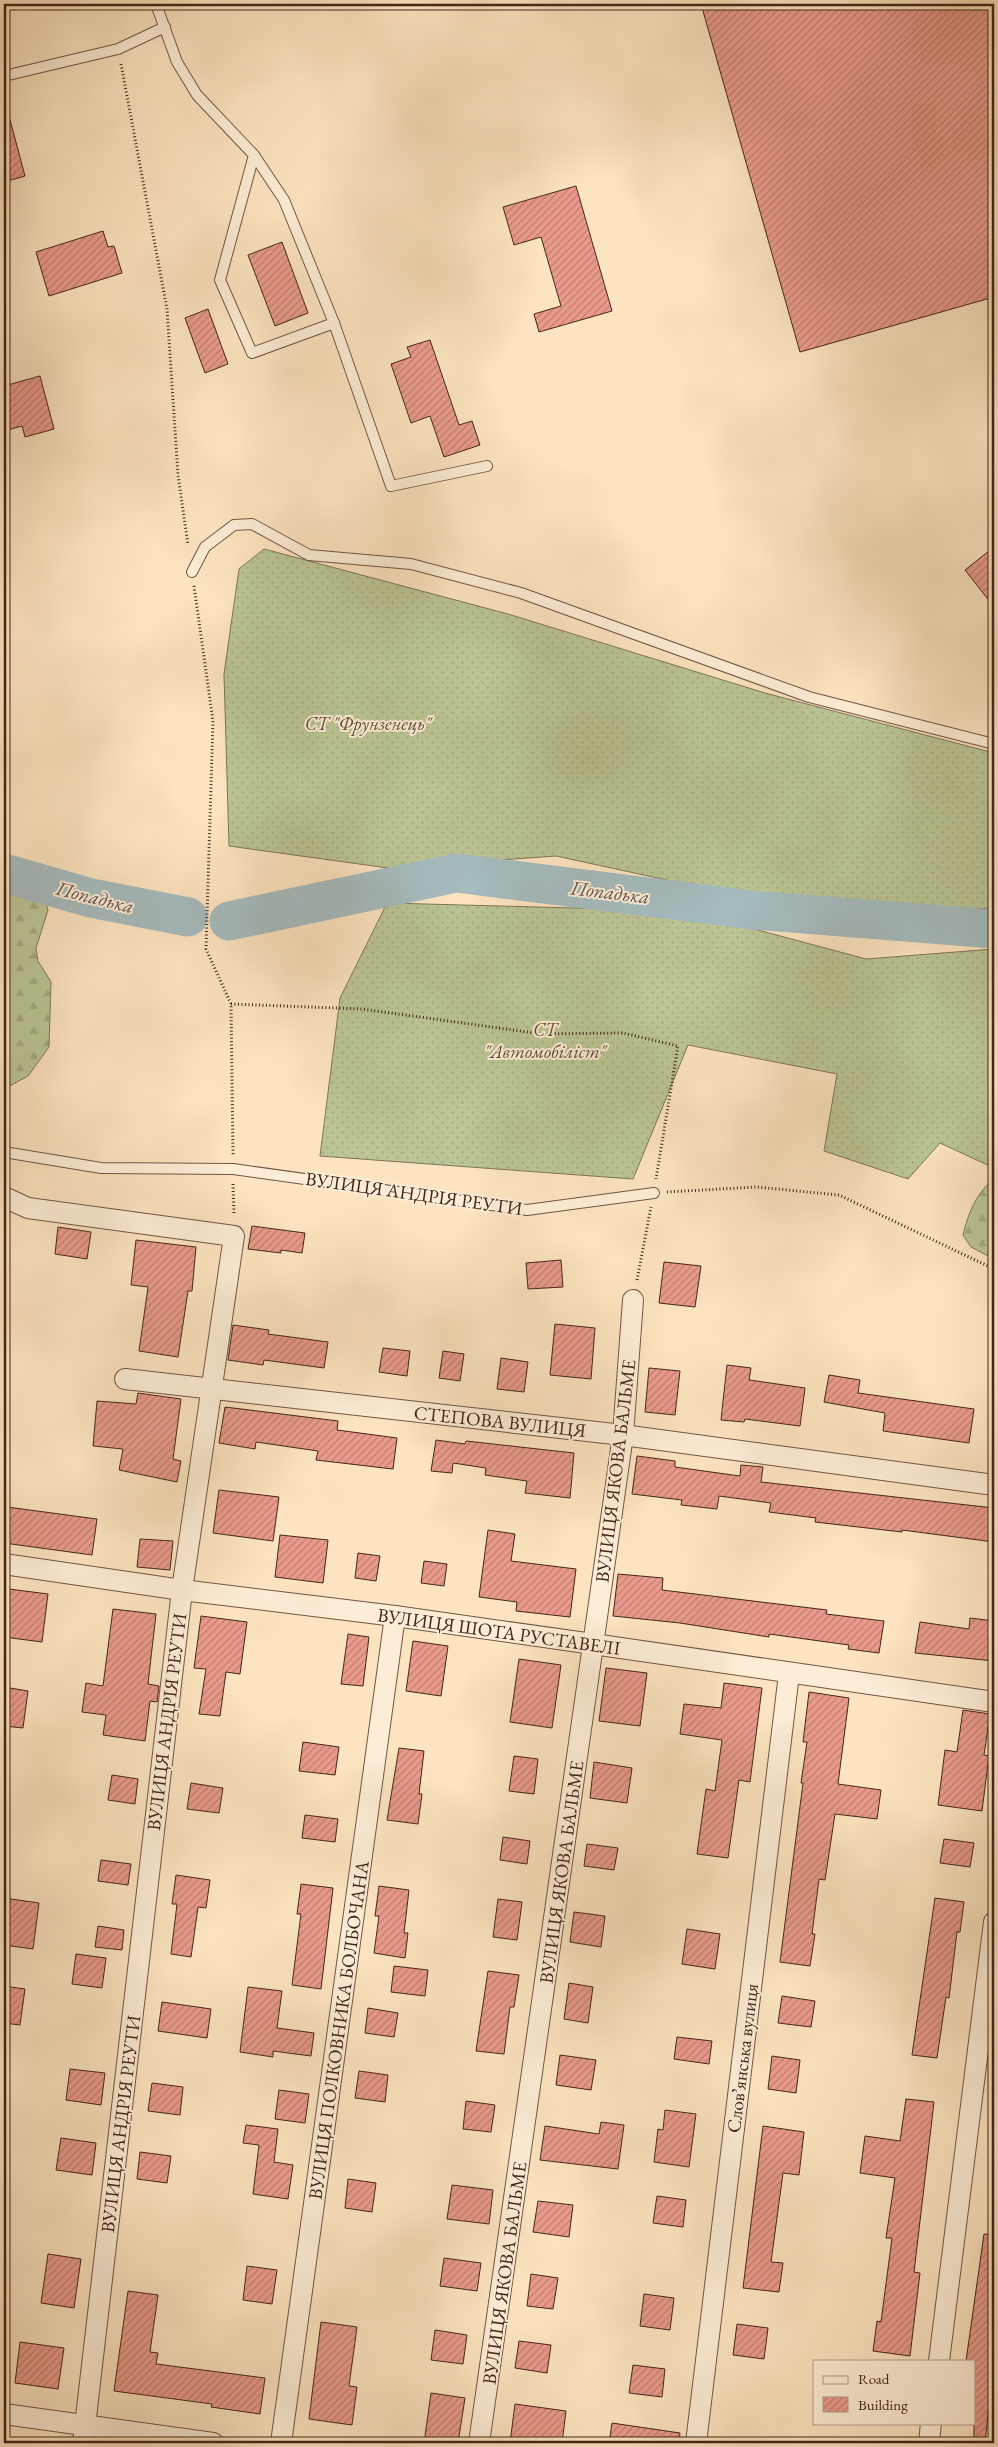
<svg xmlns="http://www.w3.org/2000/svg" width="998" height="2447" viewBox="0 0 998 2447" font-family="'EB Garamond',serif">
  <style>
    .forest { fill: url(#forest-firs); stroke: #7f7558 }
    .garden { fill: url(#garden-dots); stroke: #7f7558 }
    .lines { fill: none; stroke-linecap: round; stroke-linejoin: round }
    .river { stroke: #a5bbbe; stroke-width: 39 }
    .building { fill: url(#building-hatch); stroke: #43251a }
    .service-casing { stroke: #715544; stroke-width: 12 }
    .minor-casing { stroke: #715544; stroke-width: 22 }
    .path { stroke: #43251a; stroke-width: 3; stroke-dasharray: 1 2.5; stroke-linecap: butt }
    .service { stroke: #fdedd6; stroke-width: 10 }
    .minor { stroke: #fdedd6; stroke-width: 20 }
    .labels { text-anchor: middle; stroke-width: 4; stroke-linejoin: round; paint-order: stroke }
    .park-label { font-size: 19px; font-style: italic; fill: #614d39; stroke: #fdedd6 }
    .street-label { font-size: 19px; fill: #43251a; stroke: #fdedd6 }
    .water-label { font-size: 20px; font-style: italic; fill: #60524b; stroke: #fdedd6 }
  </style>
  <defs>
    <pattern id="forest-firs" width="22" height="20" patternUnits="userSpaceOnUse" patternTransform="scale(1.25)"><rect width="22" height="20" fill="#bbc595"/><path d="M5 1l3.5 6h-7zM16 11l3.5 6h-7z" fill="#a2a980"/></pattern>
    <pattern id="garden-dots" width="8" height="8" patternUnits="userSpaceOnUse" patternTransform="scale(1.25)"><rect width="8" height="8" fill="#bbc595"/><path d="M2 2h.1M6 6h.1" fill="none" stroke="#a2a980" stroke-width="1.8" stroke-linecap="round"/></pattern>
    <pattern id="building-hatch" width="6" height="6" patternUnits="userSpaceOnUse" patternTransform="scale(1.25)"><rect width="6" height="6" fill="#eb9b8c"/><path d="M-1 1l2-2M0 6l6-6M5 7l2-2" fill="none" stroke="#c07e72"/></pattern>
  </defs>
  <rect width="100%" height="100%" fill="#fce4c0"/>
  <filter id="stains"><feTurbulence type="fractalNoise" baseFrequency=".004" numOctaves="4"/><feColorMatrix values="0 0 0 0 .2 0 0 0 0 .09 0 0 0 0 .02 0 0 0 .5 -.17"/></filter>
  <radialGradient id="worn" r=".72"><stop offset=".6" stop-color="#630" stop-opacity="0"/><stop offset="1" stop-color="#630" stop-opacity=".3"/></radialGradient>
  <g class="forest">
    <path d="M 4,867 L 37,873 L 48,910 L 36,948 L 38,961 L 51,982 L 49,1047 L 28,1076 L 4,1089 Z"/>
    <path d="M 994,1178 L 994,1259 L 971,1247 L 963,1235 C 969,1211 975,1196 994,1178 Z"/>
  </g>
  <g class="garden">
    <path d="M 264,549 L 508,614 L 765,693 L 994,753 L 994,908 L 875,913 L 773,903 L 556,856 L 388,868 L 229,846 L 224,674 L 239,569 Z"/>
    <path d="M 387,903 L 687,911 L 866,959 L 994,949 L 994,1168 L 940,1143 L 908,1179 L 824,1151 L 837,1074 L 688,1045 L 633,1179 L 320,1156 L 340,998 Z"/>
  </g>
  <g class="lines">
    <g class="river">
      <path d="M 4,873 L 91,898 L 188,917"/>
      <path d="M 229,921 L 456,873 L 752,910 L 994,929"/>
    </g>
  </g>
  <g class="building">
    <path d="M 701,4 L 994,4 L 994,297 L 800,352 Z"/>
    <path d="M 9,116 L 25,176 L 4,182 L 4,117 Z"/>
    <path d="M 576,186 L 612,311 L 539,332 L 534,314 L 561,306 L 541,237 L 514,245 L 503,207 Z"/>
    <path d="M 103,231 L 108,247 L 114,246 L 122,273 L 49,296 L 36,252 Z"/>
    <path d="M 282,242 L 308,313 L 275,326 L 248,255 Z"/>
    <path d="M 208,309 L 228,364 L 205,373 L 185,318 Z"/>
    <path d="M 430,340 L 459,425 L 472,421 L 480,445 L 444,457 L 430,416 L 411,423 L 391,364 L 411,357 L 407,347 Z"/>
    <path d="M 40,376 L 54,429 L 25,437 L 22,426 L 4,431 L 4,386 Z"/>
    <path d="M 994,547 L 994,607 L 965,570 Z"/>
    <path d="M 252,1226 L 305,1233 L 302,1253 L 281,1250 L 281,1253 L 248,1249 Z"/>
    <path d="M 58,1227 L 91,1232 L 87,1259 L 55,1254 Z"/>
    <path d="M 136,1240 L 196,1247 L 192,1291 L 188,1291 L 178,1357 L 139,1351 L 148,1287 L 131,1285 Z"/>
    <path d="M 561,1260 L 563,1287 L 528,1289 L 526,1263 Z"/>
    <path d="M 664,1262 L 701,1266 L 695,1307 L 659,1303 Z"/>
    <path d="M 555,1324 L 595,1328 L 591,1379 L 550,1375 Z"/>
    <path d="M 233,1325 L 269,1330 L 268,1334 L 328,1342 L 324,1368 L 264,1360 L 263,1365 L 228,1360 Z"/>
    <path d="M 383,1348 L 410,1351 L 407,1376 L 379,1372 Z"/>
    <path d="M 443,1351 L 464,1354 L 460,1381 L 439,1378 Z"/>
    <path d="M 501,1358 L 528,1362 L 524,1392 L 497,1389 Z"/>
    <path d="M 727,1365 L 751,1368 L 749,1380 L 805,1388 L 800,1426 L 745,1419 L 744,1422 L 721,1420 Z"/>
    <path d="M 649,1368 L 680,1371 L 675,1415 L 645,1412 Z"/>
    <path d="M 829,1375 L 860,1380 L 858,1393 L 974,1409 L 969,1443 L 883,1431 L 885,1413 L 824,1402 Z"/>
    <path d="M 138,1393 L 181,1399 L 173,1459 L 181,1461 L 177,1482 L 119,1470 L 123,1449 L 93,1446 L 97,1401 L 136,1404 Z"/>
    <path d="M 225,1407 L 338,1421 L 337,1430 L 397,1438 L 393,1469 L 316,1460 L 318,1451 L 256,1442 L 255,1449 L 219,1443 Z"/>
    <path d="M 436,1440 L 465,1444 L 466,1441 L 574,1453 L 570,1498 L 525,1493 L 527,1481 L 485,1475 L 486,1468 L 453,1463 L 452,1473 L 431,1471 Z"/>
    <path d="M 637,1456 L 675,1461 L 675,1467 L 740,1476 L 741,1465 L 763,1467 L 761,1482 L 994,1508 L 994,1542 L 902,1530 L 902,1532 L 815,1522 L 816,1518 L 769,1512 L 771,1503 L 719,1496 L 717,1509 L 681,1505 L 682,1500 L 632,1494 Z"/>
    <path d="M 219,1490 L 279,1497 L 273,1541 L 213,1533 Z"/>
    <path d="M 7,1507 L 97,1519 L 92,1555 L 4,1543 Z"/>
    <path d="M 488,1530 L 515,1534 L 511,1561 L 576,1569 L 570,1617 L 516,1611 L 517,1602 L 479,1597 Z"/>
    <path d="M 280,1535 L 328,1540 L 323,1583 L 275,1577 Z"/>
    <path d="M 140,1539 L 173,1541 L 170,1570 L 137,1567 Z"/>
    <path d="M 358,1553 L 380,1556 L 376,1581 L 355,1578 Z"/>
    <path d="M 424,1561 L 447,1564 L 444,1586 L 421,1583 Z"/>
    <path d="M 618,1574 L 663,1578 L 662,1590 L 827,1610 L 826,1614 L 884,1621 L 879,1653 L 848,1649 L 849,1645 L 769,1634 L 769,1637 L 680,1623 L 613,1616 Z"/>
    <path d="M 9,1589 L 48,1594 L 42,1642 L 4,1637 Z"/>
    <path d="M 113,1609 L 156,1614 L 148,1684 L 159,1686 L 157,1702 L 150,1701 L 145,1741 L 103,1735 L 106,1715 L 82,1712 L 86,1683 L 103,1686 Z"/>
    <path d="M 201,1616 L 247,1622 L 240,1674 L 226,1672 L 220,1716 L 199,1714 L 206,1669 L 194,1668 Z"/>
    <path d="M 970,1618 L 994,1621 L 994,1661 L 915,1653 L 920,1622 L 969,1629 Z"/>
    <path d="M 348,1634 L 369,1637 L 363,1686 L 341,1684 Z"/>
    <path d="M 413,1641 L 448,1646 L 441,1696 L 406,1691 Z"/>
    <path d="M 519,1659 L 561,1665 L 552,1728 L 510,1722 Z"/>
    <path d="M 606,1668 L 647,1673 L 640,1726 L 599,1721 Z"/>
    <path d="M 724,1683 L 762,1688 L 750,1782 L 739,1780 L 728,1858 L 697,1854 L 706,1789 L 715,1791 L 722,1740 L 680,1734 L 684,1704 L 721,1708 Z"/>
    <path d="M 4,1687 L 28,1691 L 23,1728 L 4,1726 Z"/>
    <path d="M 809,1692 L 849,1698 L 838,1784 L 881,1790 L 877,1819 L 835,1814 L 825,1880 L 819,1879 L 812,1934 L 815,1934 L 810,1966 L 780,1962 L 803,1783 L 801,1783 L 807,1742 L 803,1742 Z"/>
    <path d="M 963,1710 L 990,1714 L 984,1755 L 989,1756 L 982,1811 L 938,1805 L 945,1750 L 957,1752 Z"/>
    <path d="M 303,1742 L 339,1747 L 335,1775 L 299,1771 Z"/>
    <path d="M 399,1748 L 424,1751 L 419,1794 L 422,1794 L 418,1824 L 387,1820 Z"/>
    <path d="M 514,1756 L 538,1759 L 534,1794 L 509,1791 Z"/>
    <path d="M 594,1762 L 632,1768 L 627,1803 L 590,1798 Z"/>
    <path d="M 112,1775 L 138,1779 L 135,1804 L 108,1800 Z"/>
    <path d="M 191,1783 L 223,1788 L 219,1813 L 187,1809 Z"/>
    <path d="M 305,1815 L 338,1819 L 335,1842 L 302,1838 Z"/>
    <path d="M 503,1837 L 530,1841 L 527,1864 L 500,1860 Z"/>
    <path d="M 944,1839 L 974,1843 L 970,1867 L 940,1863 Z"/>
    <path d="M 587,1844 L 618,1848 L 614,1870 L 584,1866 Z"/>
    <path d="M 101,1860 L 131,1864 L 128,1885 L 98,1881 Z"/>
    <path d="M 176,1875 L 210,1880 L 206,1908 L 198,1907 L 191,1957 L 171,1954 L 177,1904 L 172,1904 Z"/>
    <path d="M 301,1884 L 333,1888 L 321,1989 L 292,1985 L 301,1914 L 297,1914 Z"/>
    <path d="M 379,1886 L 409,1890 L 404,1933 L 408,1933 L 405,1958 L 374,1953 L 379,1916 L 375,1916 Z"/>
    <path d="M 4,1898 L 39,1903 L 33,1949 L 4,1945 Z"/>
    <path d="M 935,1898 L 964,1902 L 960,1932 L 957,1932 L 949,1998 L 946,1997 L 937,2058 L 912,2055 Z"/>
    <path d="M 498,1899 L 522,1902 L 517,1940 L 493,1937 Z"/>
    <path d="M 574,1912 L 605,1916 L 601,1947 L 570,1942 Z"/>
    <path d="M 98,1926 L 124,1930 L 122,1950 L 95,1947 Z"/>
    <path d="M 687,1929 L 720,1934 L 715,1969 L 682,1964 Z"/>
    <path d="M 76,1954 L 106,1958 L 102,1988 L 72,1984 Z"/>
    <path d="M 394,1966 L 428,1970 L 425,1996 L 391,1992 Z"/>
    <path d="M 488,1971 L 519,1975 L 514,2007 L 510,2007 L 504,2054 L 476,2051 Z"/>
    <path d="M 569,1983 L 593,1987 L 588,2023 L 564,2019 Z"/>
    <path d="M 4,1986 L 25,1989 L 20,2025 L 4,2023 Z"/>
    <path d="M 248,1987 L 282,1991 L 277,2028 L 314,2033 L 311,2056 L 273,2051 L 273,2057 L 240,2052 Z"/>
    <path d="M 782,1996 L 815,2001 L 811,2027 L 778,2023 Z"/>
    <path d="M 162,2002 L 211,2009 L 207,2038 L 158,2031 Z"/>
    <path d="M 368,2008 L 398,2013 L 394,2037 L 365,2033 Z"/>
    <path d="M 677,2037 L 712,2041 L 709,2064 L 674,2059 Z"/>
    <path d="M 560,2055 L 596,2060 L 591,2090 L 556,2085 Z"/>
    <path d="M 772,2056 L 800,2060 L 796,2093 L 768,2089 Z"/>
    <path d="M 70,2069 L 105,2073 L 101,2105 L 66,2100 Z"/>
    <path d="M 359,2071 L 388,2075 L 385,2102 L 355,2098 Z"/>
    <path d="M 152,2083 L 183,2087 L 180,2115 L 148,2111 Z"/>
    <path d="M 279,2090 L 309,2094 L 305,2123 L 275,2119 Z"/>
    <path d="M 906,2099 L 934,2102 L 914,2272 L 920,2273 L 910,2356 L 873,2351 L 877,2321 L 881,2322 L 892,2238 L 886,2238 L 895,2178 L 860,2173 L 865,2136 L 900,2141 Z"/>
    <path d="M 466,2101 L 495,2105 L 491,2132 L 463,2129 Z"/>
    <path d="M 665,2110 L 696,2114 L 689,2167 L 654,2162 L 658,2129 L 663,2130 Z"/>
    <path d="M 601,2122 L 624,2125 L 618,2169 L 540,2160 L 545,2126 L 599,2134 Z"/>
    <path d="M 246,2125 L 278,2129 L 274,2162 L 293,2165 L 288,2199 L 253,2194 L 259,2145 L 243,2143 Z"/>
    <path d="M 763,2126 L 804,2132 L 799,2175 L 783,2173 L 771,2262 L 783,2263 L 779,2292 L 743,2288 Z"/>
    <path d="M 61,2138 L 96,2143 L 92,2175 L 56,2170 Z"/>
    <path d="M 140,2152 L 171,2156 L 167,2183 L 137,2179 Z"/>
    <path d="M 348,2179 L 376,2183 L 372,2212 L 345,2208 Z"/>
    <path d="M 452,2185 L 493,2190 L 489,2224 L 447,2219 Z"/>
    <path d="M 657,2196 L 686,2200 L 683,2227 L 653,2223 Z"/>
    <path d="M 538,2201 L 573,2205 L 569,2237 L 533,2232 Z"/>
    <path d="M 984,2234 L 994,2235 L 994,2356 L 985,2443 L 974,2443 L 974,2361 L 966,2361 Z"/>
    <path d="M 48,2254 L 81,2259 L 74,2308 L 41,2303 Z"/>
    <path d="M 444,2258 L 481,2263 L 477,2291 L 440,2286 Z"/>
    <path d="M 247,2266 L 277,2270 L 272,2304 L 243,2300 Z"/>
    <path d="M 531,2274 L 558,2278 L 553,2309 L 527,2306 Z"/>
    <path d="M 128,2291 L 158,2295 L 150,2352 L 158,2353 L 156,2364 L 265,2378 L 260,2414 L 211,2407 L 212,2404 L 114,2391 Z"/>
    <path d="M 644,2294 L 674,2298 L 670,2330 L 640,2326 Z"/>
    <path d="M 321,2322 L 357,2327 L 349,2386 L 357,2387 L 352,2425 L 309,2419 Z"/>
    <path d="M 737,2324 L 768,2328 L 764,2359 L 733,2355 Z"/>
    <path d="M 435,2330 L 467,2335 L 463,2364 L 431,2360 Z"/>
    <path d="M 519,2341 L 551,2345 L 547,2373 L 515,2368 Z"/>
    <path d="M 20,2342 L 64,2348 L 58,2389 L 15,2383 Z"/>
    <path d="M 633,2365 L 665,2369 L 662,2397 L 629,2393 Z"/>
    <path d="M 431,2393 L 465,2398 L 458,2443 L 424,2443 Z"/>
    <path d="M 515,2404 L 566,2411 L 562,2443 L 510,2443 Z"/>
    <path d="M 612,2423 L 680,2433 L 679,2443 L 609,2443 Z"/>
  </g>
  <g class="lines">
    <g class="service-casing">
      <g id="service">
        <path d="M 156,4 L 177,62 L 197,95 L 254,155 L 220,280 L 252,353 L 334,323 L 391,486 L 487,466"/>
        <path d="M 4,76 L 118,49 L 165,27"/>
        <path d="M 254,155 L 284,200 L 334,323"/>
        <path d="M 192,572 L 205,547 L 234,525 L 252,524 L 309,555 L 411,564 L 521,593 L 809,697 L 994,744"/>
        <path d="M 4,1152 L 101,1168 L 233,1169 L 527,1210 L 654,1193"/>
      </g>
    </g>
    <g class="minor-casing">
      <g id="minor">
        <path d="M 4,1197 L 28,1208 L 234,1236 L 182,1590 L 83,2443"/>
        <path d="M 125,1379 L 623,1435 L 994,1485"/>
        <path d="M 4,1564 L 182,1590 L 395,1616 L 593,1644 L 994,1702"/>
        <path d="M 939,2361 L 994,1922"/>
        <path d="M 4,2414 L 213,2443"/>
        <path d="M 281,2443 L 395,1616"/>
        <path d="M 479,2443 L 623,1435 L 633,1300"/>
        <path d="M 696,2443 L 789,1674"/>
        <path d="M 929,2443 L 931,2423"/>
      </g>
    </g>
    <g class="path">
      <path d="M 121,64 L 167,309 L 178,475 L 188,545"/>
      <path d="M 194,586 L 213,721 L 206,949 L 231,1004 L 233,1155"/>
      <path d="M 231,1004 L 362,1009 L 542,1034 L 623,1033 L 678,1046 L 656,1179"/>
      <path d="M 233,1184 L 234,1215"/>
      <path d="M 667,1192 L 756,1187 L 839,1195 L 994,1269"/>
      <path d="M 637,1280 L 651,1207"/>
    </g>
    <use href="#service" class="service"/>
    <use href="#minor" class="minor"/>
  </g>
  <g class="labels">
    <g class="park-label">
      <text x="368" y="730">СТ "Фрунзенець"</text>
      <text x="545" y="1036">СТ<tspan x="545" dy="22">"Автомобіліст"</tspan></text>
    </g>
    <g class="street-label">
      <text transform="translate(414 1193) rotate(8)" y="7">ВУЛИЦЯ АНДРІЯ РЕУТИ</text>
      <text transform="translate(500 1421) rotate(6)" y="7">СТЕПОВА ВУЛИЦЯ</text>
      <text transform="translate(615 1471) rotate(-83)" y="7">ВУЛИЦЯ ЯКОВА БАЛЬМЕ</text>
      <text transform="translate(499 1631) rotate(8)" y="7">ВУЛИЦЯ ШОТА РУСТАВЕЛІ</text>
      <text transform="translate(166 1722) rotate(-83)" y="7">ВУЛИЦЯ АНДРІЯ РЕУТИ</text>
      <text transform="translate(561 1872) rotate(-82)" y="7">ВУЛИЦЯ ЯКОВА БАЛЬМЕ</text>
      <text transform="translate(338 2030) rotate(-82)" y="7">ВУЛИЦЯ ПОЛКОВНИКА БОЛБОЧАНА</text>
      <text transform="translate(742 2058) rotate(-83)" y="7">Словʼянська вулиця</text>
      <text transform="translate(120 2124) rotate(-83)" y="7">ВУЛИЦЯ АНДРІЯ РЕУТИ</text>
      <text transform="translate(504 2273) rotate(-82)" y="7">ВУЛИЦЯ ЯКОВА БАЛЬМЕ</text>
    </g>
    <g class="water-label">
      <text transform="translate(610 892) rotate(7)" y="7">Попадька</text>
      <text transform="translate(95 897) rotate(14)" y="7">Попадька</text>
    </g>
  </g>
  <rect width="998" height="2447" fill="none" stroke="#fce4c0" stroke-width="20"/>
  <rect x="5" y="5" width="988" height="2437" fill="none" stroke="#43251a" stroke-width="2.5"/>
  <rect x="10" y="10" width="978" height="2427" fill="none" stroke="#43251a"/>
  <rect x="813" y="2360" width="162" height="65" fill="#fdedd6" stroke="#b39d8b"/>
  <rect x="823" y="2376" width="25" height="8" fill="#fdedd6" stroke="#b39d8b"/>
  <text x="858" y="2384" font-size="15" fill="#43251a">Road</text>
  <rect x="823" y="2397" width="25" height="15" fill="url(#building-hatch)" stroke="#b39d8b"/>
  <text x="858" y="2410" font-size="15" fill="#43251a">Building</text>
  <rect width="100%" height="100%" filter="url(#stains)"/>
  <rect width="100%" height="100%" fill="url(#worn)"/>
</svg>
